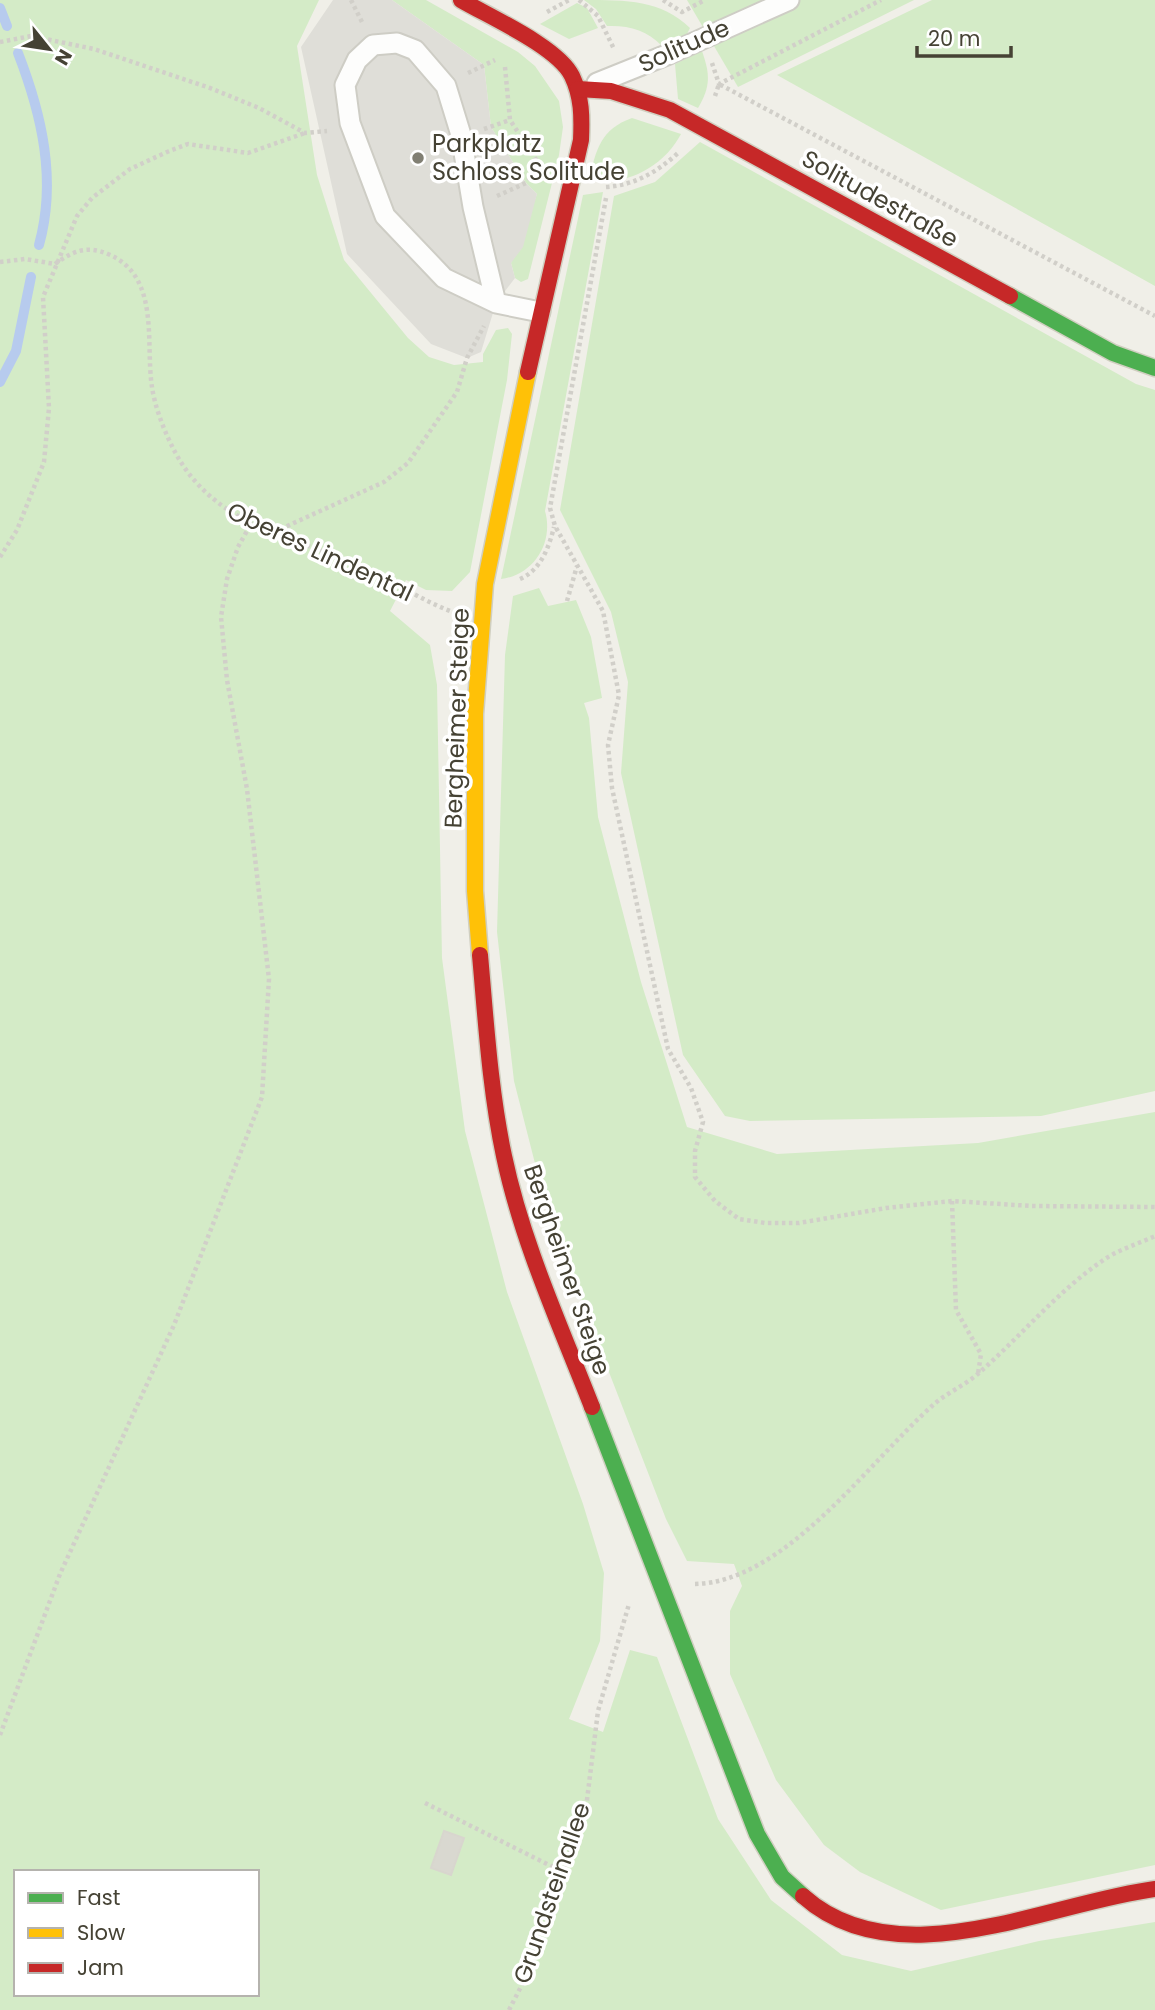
<svg xmlns="http://www.w3.org/2000/svg" width="1155" height="2010" viewBox="0 0 1155 2010" font-family="Poppins,sans-serif">
  <style>
    .green { fill: #d4ebc7; fill-rule: evenodd }
    .parking { fill: #dfded8 }
    .lines { fill: none; stroke-linecap: round; stroke-linejoin: round }
    .stream { stroke: #b7cbee; stroke-width: 10 }
    .building { fill: #d9d8d0; stroke: #d8d6ce; stroke-width: 2 }
    .lane-casing { stroke: #cecdc5; stroke-width: 23 }
    .fast-casing { stroke: #d0cfc0; stroke-width: 19 }
    .slow-casing { stroke: #d0cfc0; stroke-width: 19 }
    .jam-casing { stroke: #d0cfc0; stroke-width: 19 }
    .path { stroke: #d1cfc9; stroke-width: 4.5; stroke-dasharray: 3.5 3.5; stroke-linecap: butt }
    .lane { stroke: #fdfdfc; stroke-width: 19 }
    .fast { stroke: #4caf50; stroke-width: 16 }
    .slow { stroke: #ffc107; stroke-width: 16 }
    .jam { stroke: #c62828; stroke-width: 16 }
    .poi-dot { fill: #817f73; stroke: #fff; stroke-width: 2.5 }
    .labels { text-anchor: middle; stroke-width: 7; stroke-linejoin: round; paint-order: stroke }
    .street-label { font-size: 24px; fill: #454234; stroke: #fff }
    .poi-label { font-size: 24px; fill: #454234; stroke: #fff; text-anchor: start }
  </style>
  <rect width="100%" height="100%" fill="#f0efe8"/>
  <g class="green">
    <path d="M 0,0 L 319,0 L 297,46 L 317,175 L 344,260 L 408,338 L 429,357 L 454,365 L 483,362 L 483,354 L 496,330 L 508,328 L 512,334 L 507,380 L 470,572 L 452,591 L 426,590 L 406,580 L 390,611 L 430,645 L 437,685 L 442,958 L 465,1131 L 507,1292 L 583,1504 L 604,1573 L 600,1641 L 569,1719 L 603,1732 L 630,1650 L 657,1657 L 718,1819 L 771,1900 L 842,1955 L 911,1971 L 1039,1941 L 1155,1922 L 1155,2010 L 0,2010 ZM 16,1872 L 257,1872 L 257,1994 L 16,1994 Z"/>
    <path d="M 392,0 L 426,0 L 518,52 L 535,66 L 559,101 L 563,127 L 559,155 L 528,279 L 521,282 L 515,278 L 511,263 L 537,194 L 526,183 L 491,127 L 484,65 Z"/>
    <path d="M 584,0 C 627,0 661,0 690,28 L 687,34 L 662,46 C 647,30 628,25 607,26 L 596,9 Z"/>
    <path d="M 687,0 L 914,0 L 738,87 Z"/>
    <path d="M 932,0 L 1155,0 L 1155,286 L 777,75 Z"/>
    <path d="M 577,3 L 587,8 L 598,28 L 569,39 L 540,24 Z"/>
    <path d="M 702,51 C 710,74 711,86 698,108 L 678,99 L 675,64 Z"/>
    <path d="M 632,118 L 681,134 C 664,166 627,187 589,180 C 596,149 601,129 632,118 Z"/>
    <path d="M 700,142 L 1136,384 L 1155,390 L 1155,1091 L 1041,1116 L 750,1121 L 725,1116 L 683,1055 L 621,773 L 628,682 L 611,612 L 560,510 L 614,196 L 655,182 Z"/>
    <path d="M 603,192 L 545,511 C 554,542 534,575 501,579 L 583,195 Z"/>
    <path d="M 539,588 L 548,606 L 576,600 L 591,637 L 602,698 L 584,703 L 589,718 L 598,817 L 641,982 L 687,1127 L 777,1154 L 978,1143 L 1155,1112 L 1155,1865 L 941,1910 L 860,1872 L 824,1845 L 776,1780 L 730,1674 L 730,1611 L 742,1586 L 734,1564 L 687,1561 L 666,1519 L 593,1331 L 540,1183 L 514,1081 L 497,932 L 505,655 L 513,596 Z"/>
  </g>
  <path class="parking" d="M 333,0 L 392,0 L 484,65 L 491,127 L 526,183 L 537,194 L 523,247 L 511,263 L 515,278 L 496,303 L 481,352 L 467,358 L 431,344 L 347,254 L 301,47 Z"/>
  <g class="lines">
    <g class="stream">
      <path d="M 0,8 L 7,26"/>
      <path d="M 18,53 C 42,115 57,180 39,245"/>
      <path d="M 0,382 L 16,351 L 31,277"/>
    </g>
  </g>
  <path class="building" d="M 444,1831 L 464,1838 L 451,1875 L 431,1868 Z"/>
  <g class="lines">
    <g class="lane-casing">
      <g id="lane">
        <path d="M 597,83 L 669,54 L 789,0"/>
        <path d="M 496,303 L 473,207 L 461,135 L 446,86 L 415,50 L 397,43 L 373,45 L 357,60 L 345,85 L 350,123 L 385,216 L 444,278 L 496,303 L 540,312"/>
      </g>
    </g>
    <g class="fast-casing">
      <g id="fast">
        <path d="M 1010,296 L 1113,353 L 1155,368"/>
        <path d="M 592,1407 L 757,1834 L 782,1877 L 803,1896"/>
      </g>
    </g>
    <g class="slow-casing">
      <path id="slow" d="M 480,955 L 475,891 L 475,714 L 485,584 L 528,372"/>
    </g>
    <g class="jam-casing">
      <g id="jam">
        <path d="M 461,0 C 490,17 558,47 572,76 C 582,97 582,117 581,140 L 528,372"/>
        <path d="M 578,89 L 611,91 L 670,110 L 1010,296"/>
        <path d="M 480,955 C 486,1022 490,1090 504,1156 C 522,1242 560,1325 592,1407"/>
        <path d="M 803,1896 C 897,1980 1048,1903 1155,1889"/>
      </g>
    </g>
    <g class="path">
      <path d="M 351,0 L 363,24"/>
      <path d="M 579,0 L 598,16 L 614,49"/>
      <path d="M 663,0 L 682,12 L 705,0"/>
      <path d="M 547,12 L 569,0"/>
      <path d="M 0,42 L 31,36 L 94,49 L 210,88 L 259,108 L 305,133 L 327,131"/>
      <path d="M 712,63 L 719,84 L 881,0"/>
      <path d="M 505,67 L 510,120 L 539,164"/>
      <path d="M 468,73 L 495,60"/>
      <path d="M 715,96 L 719,84 L 1155,316"/>
      <path d="M 484,129 L 510,120"/>
      <path d="M 606,187 C 635,185 657,172 678,153"/>
      <path d="M 497,196 L 526,183 L 537,169"/>
      <path d="M 606,198 L 550,508 L 555,526 L 603,611 L 619,695 L 608,745 L 612,788 L 668,1049 L 691,1088 L 703,1122 L 695,1151 L 695,1177 L 715,1201 L 739,1219 L 765,1223 L 799,1223 L 886,1208 L 952,1201 L 1032,1206 L 1155,1207"/>
      <path d="M 0,262 L 25,259 L 55,264"/>
      <path d="M 55,264 C 73,251 87,245 108,254 C 161,276 145,343 152,387 C 155,408 165,433 175,452 C 216,528 292,535 364,568 C 393,582 420,599 450,611"/>
      <path d="M 274,532 L 384,482 L 408,463 L 457,392 L 467,358 L 484,326"/>
      <path d="M 0,557 L 17,530 L 44,462 L 49,408 L 43,297 L 77,216 L 92,198 L 130,169 L 167,152 L 188,144 L 248,153 L 305,133"/>
      <path d="M 520,579 C 541,570 549,547 554,527"/>
      <path d="M 567,601 L 577,566"/>
      <path d="M 952,1201 L 956,1310 L 981,1354 L 978,1374"/>
      <path d="M 695,1584 C 785,1582 868,1463 932,1406 C 946,1393 966,1385 980,1372 C 1021,1336 1057,1292 1102,1261 C 1117,1250 1138,1244 1155,1236"/>
      <path d="M 0,1735 L 60,1574 L 174,1325 L 262,1097 L 269,979 L 247,789 L 227,680 L 221,617 L 227,579 L 238,547 L 252,522"/>
      <path d="M 425,1803 L 563,1872"/>
      <path d="M 509,2010 L 527,1975 L 586,1808 L 598,1711 L 629,1604"/>
    </g>
    <use href="#lane" class="lane"/>
    <use href="#fast" class="fast"/>
    <use href="#slow" class="slow"/>
    <use href="#jam" class="jam"/>
  </g>
  <circle class="poi-dot" cx="418" cy="158" r="7"/>
  <g class="labels">
    <g class="street-label">
      <text transform="translate(684 46) rotate(-24)" y="8">Solitude</text>
      <text transform="translate(880 199) rotate(29)" y="8">Solitudestraße</text>
      <text transform="translate(320 552) rotate(25)" y="8">Oberes Lindental</text>
      <text transform="translate(457 718) rotate(-88)" y="8">Bergheimer Steige</text>
      <text transform="translate(567 1270) rotate(71)" y="8">Bergheimer Steige</text>
      <text transform="translate(552 1893) rotate(-71)" y="8">Grundsteinallee</text>
    </g>
    <g class="poi-label">
      <text x="432" y="152">Parkplatz<tspan x="432" dy="28">Schloss Solitude</tspan></text>
    </g>
  </g>
  <rect x="14" y="1870" width="245" height="126" fill="#ffffff" stroke="#b5b3ae" stroke-width="2"/>
  <rect x="28" y="1893" width="35" height="10" fill="#4caf50" stroke="#b5b3ae" stroke-width="2"/>
  <text x="77" y="1905" font-size="21" fill="#454234">Fast</text>
  <rect x="28" y="1928" width="35" height="10" fill="#ffc107" stroke="#b5b3ae" stroke-width="2"/>
  <text x="77" y="1940" font-size="21" fill="#454234">Slow</text>
  <rect x="28" y="1963" width="35" height="10" fill="#c62828" stroke="#b5b3ae" stroke-width="2"/>
  <text x="77" y="1975" font-size="21" fill="#454234">Jam</text>
  <g transform="translate(49 49) rotate(120)" stroke="#ffffff" stroke-width="5" paint-order="stroke">
  <path d="M0-5L12 26L0 18L-12 26Z" fill="#454234"/>
  <text y="-10" font-size="19" font-weight="bold" text-anchor="middle" fill="#454234">N</text>
  </g>
  <path d="M917 46v10h94v-10" fill="none" stroke="#454234" stroke-width="3.5"/>
  <text x="928" y="46" font-size="21" fill="#454234" stroke="#ffffff" stroke-width="5" paint-order="stroke">20 m</text>
</svg>
